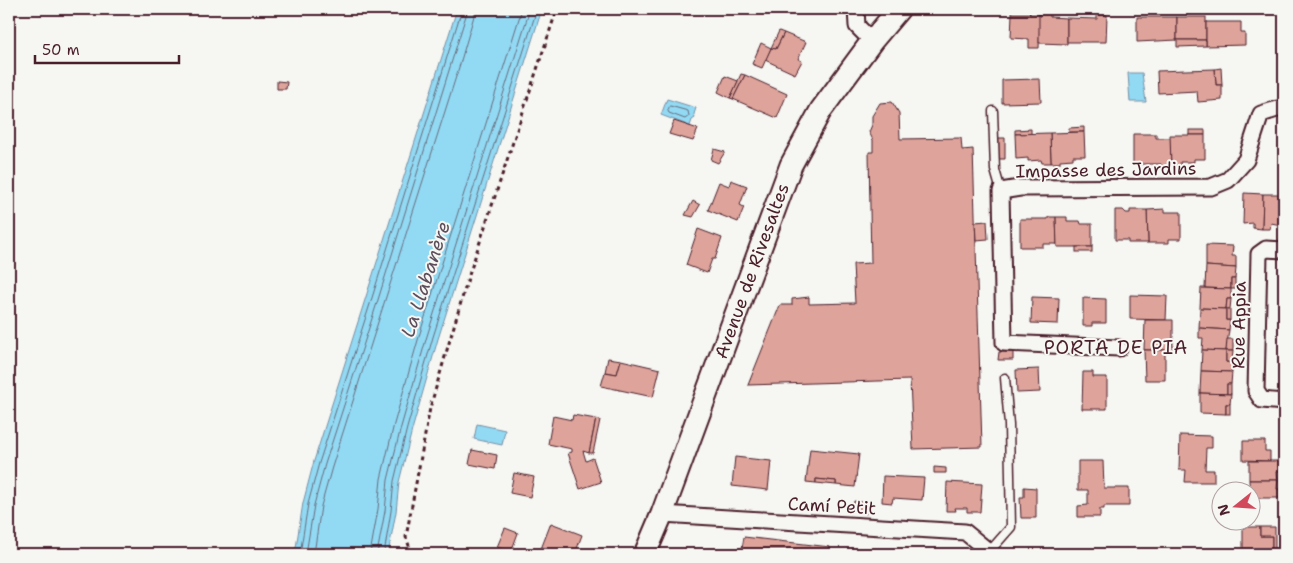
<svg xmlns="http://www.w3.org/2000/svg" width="1293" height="563" viewBox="0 0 1293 563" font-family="'Shantell Sans',sans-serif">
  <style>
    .water { fill: #92daf4; stroke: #758fa4 }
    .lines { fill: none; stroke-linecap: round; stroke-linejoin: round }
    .shore { stroke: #676a7b; stroke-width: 1 }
    .building { fill: #dea49b; stroke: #4a1f2b }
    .lane-casing { stroke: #4a1f2b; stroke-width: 11 }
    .street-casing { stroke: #4a1f2b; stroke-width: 19 }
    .secondary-casing { stroke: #4a1f2b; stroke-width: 25 }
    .path { stroke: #4a1f2b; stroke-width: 3; stroke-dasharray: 4 4; stroke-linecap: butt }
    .lane { stroke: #f6f6f2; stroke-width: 8 }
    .street { stroke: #f6f6f2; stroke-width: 15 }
    .secondary { stroke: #f6f6f2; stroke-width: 21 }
    .labels { text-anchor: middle; stroke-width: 4; stroke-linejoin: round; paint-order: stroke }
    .street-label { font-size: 18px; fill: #4a1f2b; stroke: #f6f6f2 }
    .water-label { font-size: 19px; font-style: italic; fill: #5c4e5d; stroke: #f6f6f2 }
    .neighbourhood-label { font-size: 19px; letter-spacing: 1px; fill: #4a1f2b; stroke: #f6f6f2 }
  </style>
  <rect width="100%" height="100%" fill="#f6f6f2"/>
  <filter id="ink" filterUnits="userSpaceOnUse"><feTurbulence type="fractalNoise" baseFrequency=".02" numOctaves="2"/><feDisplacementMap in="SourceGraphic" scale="10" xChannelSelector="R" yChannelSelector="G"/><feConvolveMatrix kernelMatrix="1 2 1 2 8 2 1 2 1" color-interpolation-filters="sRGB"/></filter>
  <g filter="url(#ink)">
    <g class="water">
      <path d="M 457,9 L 542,9 L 438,339 L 412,430 L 399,482 L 396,512 L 388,554 L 295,554 L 303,503 L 314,461 Z"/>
      <path d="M 1128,73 L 1142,73 L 1146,102 L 1130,102 Z"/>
      <path d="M 667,99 L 696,108 L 694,114 L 695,118 L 692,120 L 690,126 L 661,115 Z"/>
      <path d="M 477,424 L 505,430 L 502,445 L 474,439 Z"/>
    </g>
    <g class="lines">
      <g class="shore">
        <path d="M 670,106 L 688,111 L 689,116 L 685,119 L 669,113 L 668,111 Z"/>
        <path d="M 300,554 L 308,504 L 319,463 L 371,301 L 462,9"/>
        <path d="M 306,554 L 314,505 L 325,464 L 377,303 L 468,9"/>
        <path d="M 314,554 L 321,506 L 332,467 L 460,64 L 476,9"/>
        <path d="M 370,554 L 378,509 L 381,479 L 394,424 L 420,333 L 522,9"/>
        <path d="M 377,554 L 385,511 L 388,480 L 401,427 L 427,336 L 530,9"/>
        <path d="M 384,554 L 391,511 L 394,481 L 407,428 L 433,337 L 537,9"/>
      </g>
    </g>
    <g class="building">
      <rect x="1012" y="9" width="18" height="5"/>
      <path d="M 1030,9 L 1040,9 L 1039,48 L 1029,48 L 1029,39 L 1011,38 L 1012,14 L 1030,14 Z"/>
      <path d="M 1039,12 L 1050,12 L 1050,17 L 1067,18 L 1067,44 L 1039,43 Z"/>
      <path d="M 1097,15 L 1107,15 L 1106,42 L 1067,42 L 1067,18 L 1097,19 Z"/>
      <path d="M 1137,17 L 1177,17 L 1177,40 L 1137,42 Z"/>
      <rect x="1177" y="17" width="29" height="23"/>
      <path d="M 1206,22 L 1241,22 L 1241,33 L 1245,33 L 1245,45 L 1206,46 Z"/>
      <path d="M 779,31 L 784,33 L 776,49 L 771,48 Z"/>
      <path d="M 784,33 L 806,42 L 798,59 L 802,61 L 795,74 L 765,60 L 771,48 L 776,49 Z"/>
      <path d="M 1177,40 L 1206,40 L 1206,46 L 1177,47 Z"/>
      <path d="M 761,43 L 771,48 L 762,68 L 752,64 Z"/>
      <path d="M 1221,68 L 1222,85 L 1216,85 L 1215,69 Z"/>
      <path d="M 1215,69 L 1216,85 L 1222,85 L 1222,100 L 1198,102 L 1197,91 L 1158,93 L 1157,71 Z"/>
      <path d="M 741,74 L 745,75 L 733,99 L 730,98 Z"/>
      <path d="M 745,75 L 787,94 L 777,118 L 733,99 Z"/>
      <path d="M 725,76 L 738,81 L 730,98 L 718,92 Z"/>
      <path d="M 1040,79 L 1041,102 L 1002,103 L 1002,80 Z"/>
      <path d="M 277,81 L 287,82 L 286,89 L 277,89 Z"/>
      <path d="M 892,102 L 899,113 L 900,139 L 961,138 L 962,150 L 973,149 L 982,447 L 913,449 L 910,380 L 748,385 L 780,305 L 792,305 L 792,299 L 809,297 L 809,304 L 855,303 L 853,264 L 871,263 L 869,152 L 873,152 L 873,140 L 869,132 L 872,125 L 872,116 L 880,103 Z"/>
      <path d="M 674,121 L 698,129 L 693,141 L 669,134 Z"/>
      <path d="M 1084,127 L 1084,132 L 1069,132 L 1069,128 Z"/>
      <path d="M 1031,129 L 1031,134 L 1015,134 L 1015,130 Z"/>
      <path d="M 1282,129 L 1284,129 L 1284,161 L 1280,161 Z"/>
      <rect x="1189" y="130" width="16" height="5"/>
      <path d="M 1084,132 L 1085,156 L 1073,156 L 1073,159 L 1060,160 L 1060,163 L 1051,163 L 1050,133 Z"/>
      <path d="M 1050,133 L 1051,163 L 1042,163 L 1041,160 L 1028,161 L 1028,158 L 1016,159 L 1015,134 Z"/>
      <path d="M 1133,134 L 1156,134 L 1156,138 L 1171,138 L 1171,166 L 1161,166 L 1161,164 L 1133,164 Z"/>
      <path d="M 1170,135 L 1205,135 L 1205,159 L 1194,159 L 1194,162 L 1180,162 L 1181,166 L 1171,166 Z"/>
      <path d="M 997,138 L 1005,138 L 1005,159 L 998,159 Z"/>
      <path d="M 714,149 L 725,152 L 718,163 L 711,160 Z"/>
      <path d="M 731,180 L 747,186 L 740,205 L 744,207 L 738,222 L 708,210 L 719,182 L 729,186 Z"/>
      <path d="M 1244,193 L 1263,194 L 1262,229 L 1253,228 L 1253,223 L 1243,224 Z"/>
      <path d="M 1263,194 L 1282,194 L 1281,225 L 1271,223 L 1270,229 L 1262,229 Z"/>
      <path d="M 1282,194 L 1284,195 L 1284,225 L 1281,225 Z"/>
      <path d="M 693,201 L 700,205 L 693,217 L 685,215 Z"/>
      <path d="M 1165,209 L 1165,212 L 1181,212 L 1181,239 L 1169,239 L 1169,243 L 1148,243 L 1147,210 Z"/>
      <path d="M 1115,210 L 1123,210 L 1126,213 L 1130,213 L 1130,210 L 1147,210 L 1148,243 L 1128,243 L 1128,240 L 1115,240 Z"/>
      <path d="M 1048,217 L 1056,217 L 1057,244 L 1043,244 L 1043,247 L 1020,247 L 1020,219 L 1048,219 Z"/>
      <path d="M 1056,217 L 1067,217 L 1067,221 L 1080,221 L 1081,224 L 1092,224 L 1092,247 L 1057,247 Z"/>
      <path d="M 987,221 L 988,239 L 976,240 L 975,222 Z"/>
      <path d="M 698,229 L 722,238 L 715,259 L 712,259 L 707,273 L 686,265 Z"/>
      <path d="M 1206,245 L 1233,246 L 1232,256 L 1236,256 L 1236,268 L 1206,266 Z"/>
      <rect x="1076" y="247" width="16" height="5"/>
      <path d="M 1206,266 L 1236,268 L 1235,279 L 1231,279 L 1231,289 L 1205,288 Z"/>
      <rect x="1231" y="279" width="4" height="10"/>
      <path d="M 1201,288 L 1231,289 L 1231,299 L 1227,299 L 1226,309 L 1200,308 Z"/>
      <path d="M 1130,295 L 1167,296 L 1166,320 L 1130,319 Z"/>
      <path d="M 1032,297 L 1059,298 L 1058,324 L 1031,323 Z"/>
      <path d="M 1083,298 L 1106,299 L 1106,323 L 1092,323 L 1092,326 L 1083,326 Z"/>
      <path d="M 1227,299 L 1231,299 L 1230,309 L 1226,309 Z"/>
      <path d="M 1200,308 L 1226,309 L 1226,320 L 1230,320 L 1229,330 L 1199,328 Z"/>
      <rect x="1226" y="309" width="4" height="11"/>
      <path d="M 1145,320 L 1173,320 L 1173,350 L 1144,350 Z"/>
      <path d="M 1199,328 L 1229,330 L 1226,351 L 1202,350 L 1203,338 L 1199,338 Z"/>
      <path d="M 1227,339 L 1233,339 L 1233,351 L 1226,351 Z"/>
      <path d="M 1144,350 L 1165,350 L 1165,380 L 1145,380 Z"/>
      <path d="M 1202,350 L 1226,351 L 1226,362 L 1232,362 L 1232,372 L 1201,371 Z"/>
      <path d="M 1226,351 L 1233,351 L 1232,362 L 1226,362 Z"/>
      <path d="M 999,352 L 1013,352 L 1013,360 L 998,360 Z"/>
      <path d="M 608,358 L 621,360 L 617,374 L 605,372 Z"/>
      <path d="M 621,360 L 660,369 L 653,397 L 601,386 L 605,372 L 617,374 Z"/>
      <path d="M 1039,369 L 1040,392 L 1017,393 L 1016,370 Z"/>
      <path d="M 1201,371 L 1232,372 L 1231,384 L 1227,384 L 1227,394 L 1200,393 Z"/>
      <path d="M 1083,372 L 1093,372 L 1093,377 L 1107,377 L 1107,409 L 1082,409 Z"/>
      <rect x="1227" y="384" width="4" height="10"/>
      <path d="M 1200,393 L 1231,394 L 1230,404 L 1226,404 L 1226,414 L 1200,413 Z"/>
      <rect x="1226" y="404" width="4" height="10"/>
      <path d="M 573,415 L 596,419 L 589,453 L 583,451 L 586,461 L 593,458 L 601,482 L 580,489 L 568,453 L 572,452 L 572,449 L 548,444 L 553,416 L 572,420 Z"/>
      <path d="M 596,419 L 600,420 L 593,453 L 589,453 Z"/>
      <path d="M 1180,435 L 1212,436 L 1212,448 L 1206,448 L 1205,470 L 1214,470 L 1214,482 L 1185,482 L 1186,470 L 1179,470 Z"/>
      <path d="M 1243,441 L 1265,441 L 1265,451 L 1270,451 L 1270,461 L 1243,460 Z"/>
      <path d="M 810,449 L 859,454 L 855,487 L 836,485 L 836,481 L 816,479 L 816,483 L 806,482 Z"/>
      <path d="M 472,450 L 497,455 L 495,469 L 469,464 Z"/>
      <path d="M 735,457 L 771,461 L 768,490 L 732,486 Z"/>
      <path d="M 1078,461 L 1103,461 L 1104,488 L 1129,488 L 1129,506 L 1104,506 L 1104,509 L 1100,509 L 1100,517 L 1078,517 L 1078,506 L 1088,505 L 1088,490 L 1078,490 Z"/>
      <path d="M 1249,461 L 1280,461 L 1280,471 L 1277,471 L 1278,480 L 1249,480 Z"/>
      <path d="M 934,467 L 946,468 L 946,473 L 934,473 Z"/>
      <path d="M 514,473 L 534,477 L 530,497 L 510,493 Z"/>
      <path d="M 883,476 L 924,478 L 922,500 L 893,498 L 892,503 L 882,502 Z"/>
      <path d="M 816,479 L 836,481 L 836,485 L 816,483 Z"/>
      <path d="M 1249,480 L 1278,480 L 1277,489 L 1280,489 L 1280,498 L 1250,498 Z"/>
      <path d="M 947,482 L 982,484 L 980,512 L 967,512 L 967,508 L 955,508 L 956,511 L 946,511 Z"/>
      <path d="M 1024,487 L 1036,488 L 1036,518 L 1021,518 L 1020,497 L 1024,497 Z"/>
      <path d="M 854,501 L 867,503 L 866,514 L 853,509 Z"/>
      <path d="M 551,523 L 582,535 L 575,554 L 539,554 Z"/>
      <path d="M 1243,527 L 1260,527 L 1260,536 L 1272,536 L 1272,554 L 1243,554 Z"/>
      <path d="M 1260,527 L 1275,527 L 1275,554 L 1272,554 L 1272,536 L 1260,536 Z"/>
      <path d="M 505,528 L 518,533 L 511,552 L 497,547 Z"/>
      <path d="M 744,537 L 830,547 L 829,554 L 741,554 Z"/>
    </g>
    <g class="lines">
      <g class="lane-casing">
        <g id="lane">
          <path d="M 993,111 L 995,170 L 1001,191"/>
          <path d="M 989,552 L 1011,527 L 1009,425 L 1005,378"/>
        </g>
      </g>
      <g class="street-casing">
        <g id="street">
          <path d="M 856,9 L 857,26 L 872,41"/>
          <path d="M 1284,250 L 1266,249 L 1259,254 L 1256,391 L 1262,400 L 1284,402"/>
          <path d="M 1119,348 L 1004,343 L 1001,191 L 1020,188 L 1211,187 L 1228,180 L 1246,160 L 1261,114 L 1277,109 L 1284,109"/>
          <path d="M 662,514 L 965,532 L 992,554"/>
        </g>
      </g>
      <g class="secondary-casing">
        <path id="secondary" d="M 645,554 L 662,514 L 791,165 L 821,110 L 872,41 L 899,9"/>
      </g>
      <path class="path" d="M 412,554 L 406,537 L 430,408 L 468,278 L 557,9"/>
      <use href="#lane" class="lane"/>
      <use href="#street" class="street"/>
      <use href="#secondary" class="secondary"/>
    </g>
  </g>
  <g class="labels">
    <g class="street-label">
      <text transform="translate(1106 170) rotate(-1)" y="6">Impasse des Jardins</text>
      <text transform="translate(752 271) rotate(-70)" y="6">Avenue de Rivesaltes</text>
      <text transform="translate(1239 325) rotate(-89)" y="6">Rue Appia</text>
      <text transform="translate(832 506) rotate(3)" y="6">Camí Petit</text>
    </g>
    <g class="water-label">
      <text transform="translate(425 279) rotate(-72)" y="7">La Llabanère</text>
    </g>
    <g class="neighbourhood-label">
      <text x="1116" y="354">PORTA DE PIA</text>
    </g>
  </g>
  <rect width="1293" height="563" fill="none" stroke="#f6f6f2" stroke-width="30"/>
  <rect x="15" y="15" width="1263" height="533" fill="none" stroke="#4a1f2b" stroke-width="2" filter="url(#ink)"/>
  <g transform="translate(1236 506) rotate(253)"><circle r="24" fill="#f6f6f2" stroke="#b1a0a2"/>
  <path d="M0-4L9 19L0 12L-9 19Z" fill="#d1495b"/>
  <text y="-8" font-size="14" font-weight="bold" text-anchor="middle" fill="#4a1f2b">N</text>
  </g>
  <path d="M35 55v8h144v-8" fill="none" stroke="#4a1f2b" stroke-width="2.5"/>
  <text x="42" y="55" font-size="15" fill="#4a1f2b" stroke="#f6f6f2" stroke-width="4" paint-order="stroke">50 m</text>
</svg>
